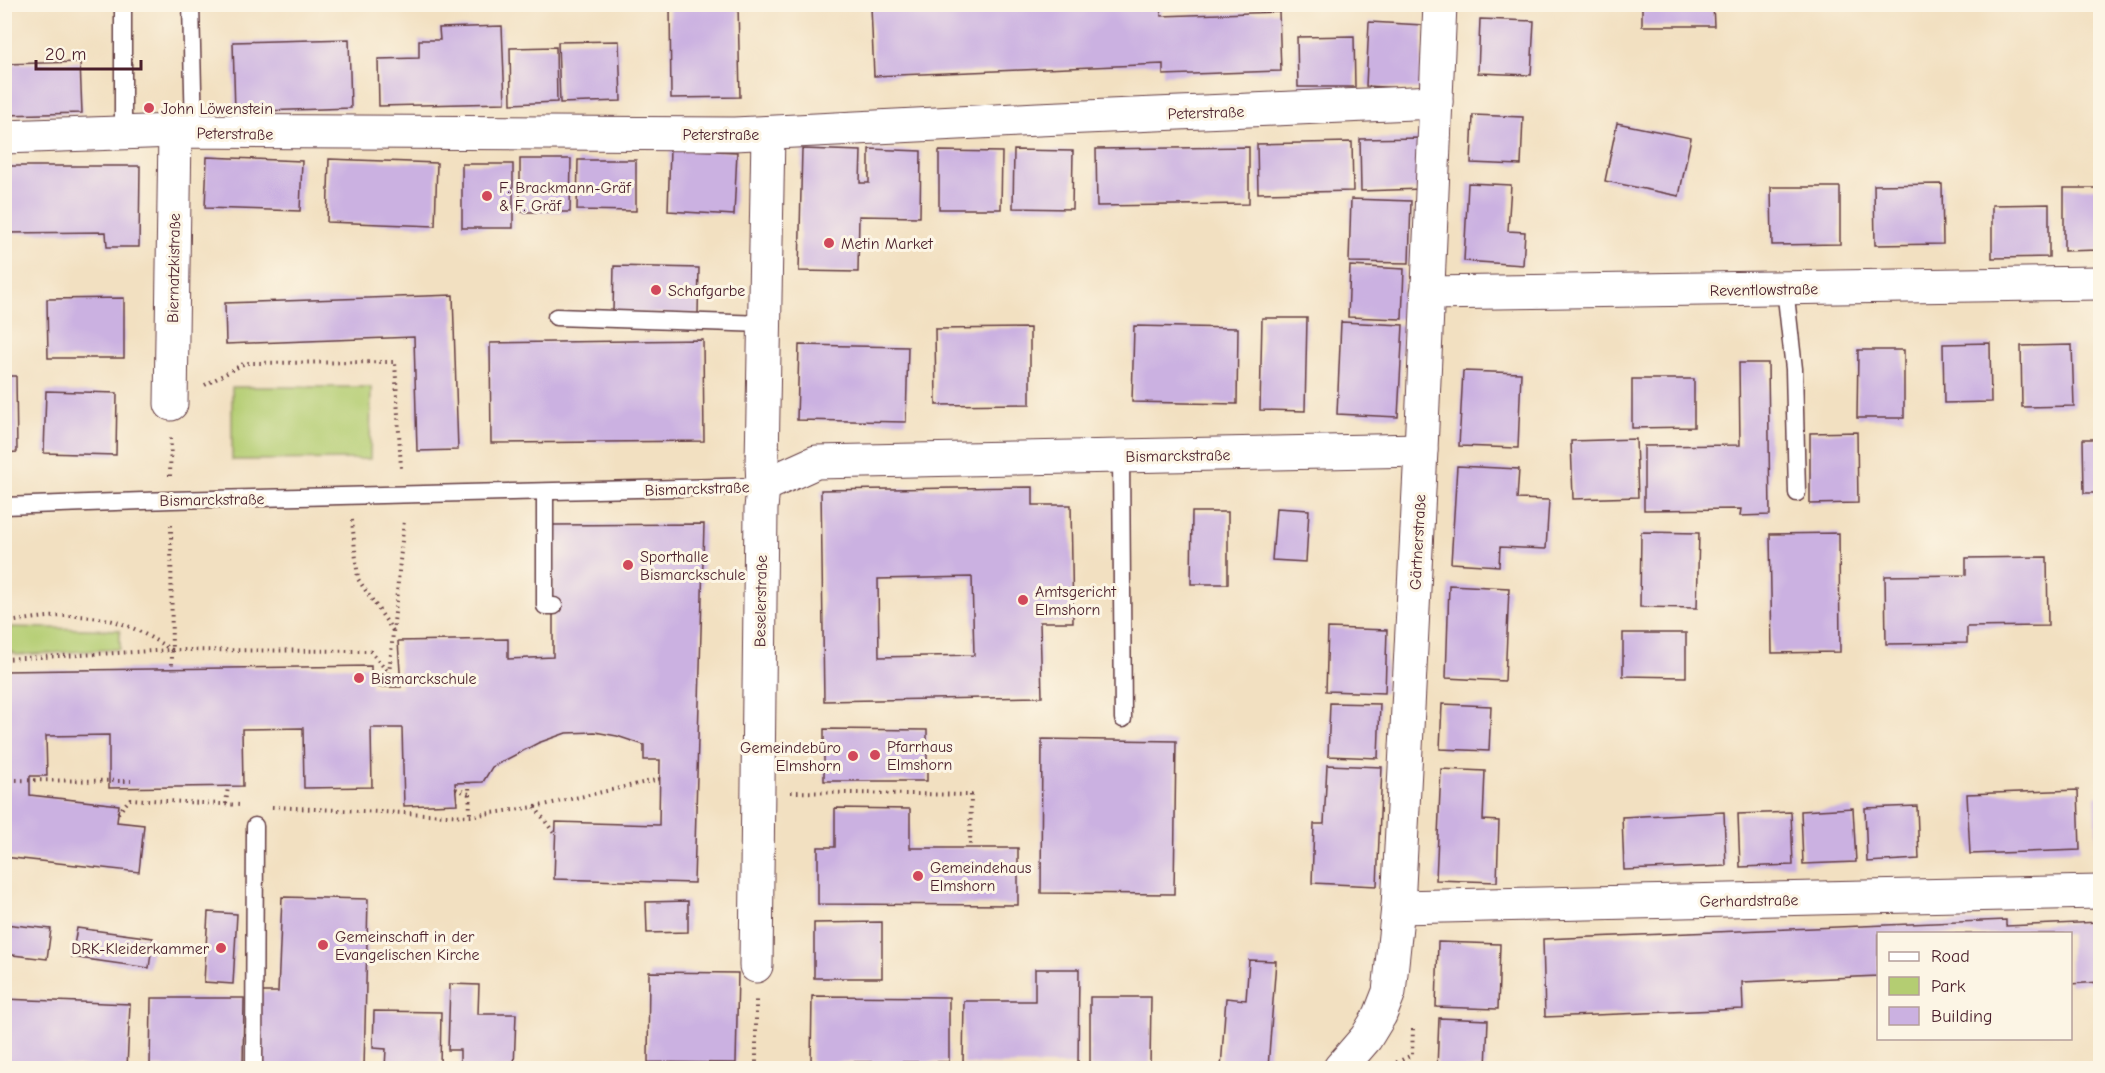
<svg xmlns="http://www.w3.org/2000/svg" width="2105" height="1073" viewBox="0 0 2105 1073" font-family="'Comic Neue',sans-serif">
  <style>
    .green { fill: #b4cd72; stroke: #7f764e; stroke-width: 1.5 }
    .building { fill: #cbb1e1; fill-rule: evenodd }
    .lines { fill: none; stroke-linecap: round; stroke-linejoin: round }
    .service-casing { stroke: #633c42; stroke-width: 19 }
    .minor-casing { stroke: #633c42; stroke-width: 35 }
    .path { stroke: #633c42; stroke-width: 4; stroke-dasharray: 1.5 4.5; stroke-linecap: butt }
    .service { stroke: #fff; stroke-width: 16 }
    .minor { stroke: #fff; stroke-width: 33 }
    .poi-dot { fill: #d1495b; stroke: #fcf5e5; stroke-width: 2 }
    .labels { text-anchor: middle; stroke-width: 6; stroke-linejoin: round; paint-order: stroke }
    .poi-label { font-size: 16px; fill: #4a1f2b; stroke: #fcf5e5; text-anchor: start }
    .street-label { font-size: 16px; fill: #4a1f2b; stroke: #fcf5e5 }
  </style>
  <rect width="100%" height="100%" fill="#fcf5e5"/>
  <filter id="ink" filterUnits="userSpaceOnUse"><feTurbulence type="fractalNoise" baseFrequency=".0167" numOctaves="2"/><feDisplacementMap in="SourceGraphic" scale="12" xChannelSelector="R" yChannelSelector="G"/><feConvolveMatrix kernelMatrix="1 2 1 2 8 2 1 2 1" color-interpolation-filters="sRGB"/></filter>
  <filter id="wash" filterUnits="userSpaceOnUse"><feTurbulence type="fractalNoise" baseFrequency=".008" numOctaves="4" result="noise"/><feDisplacementMap in="SourceGraphic" scale="24" xChannelSelector="R" yChannelSelector="G"/><feGaussianBlur stdDeviation="1.35" result="paint"/><feColorMatrix in="noise" values="0 0 0 0 0 0 0 0 0 0 0 0 0 0 0 0 0 1.4 0 .05"/><feComposite in="paint" operator="in"/></filter>
  <g filter="url(#wash)">
    <rect width="100%" height="100%" fill="#f2e0c1"/>
    <g class="green">
      <path d="M 232,387 L 371,387 L 370,459 L 232,460 Z"/>
      <path d="M 12,627 L 120,630 L 120,649 L 18,655 L 5,649 L 5,630 Z"/>
    </g>
    <g id="blocks">
      <g class="building">
        <path d="M 738,4 L 740,97 L 671,98 L 670,5 Z"/>
        <path d="M 943,4 L 1160,4 L 1161,16 L 1279,12 L 1281,71 L 1163,75 L 1163,64 L 874,76 L 871,7 Z"/>
        <path d="M 1642,4 L 1713,4 L 1714,26 L 1642,26 Z"/>
        <path d="M 1480,19 L 1534,21 L 1531,75 L 1478,73 Z"/>
        <path d="M 1369,22 L 1423,25 L 1420,89 L 1366,86 Z"/>
        <path d="M 502,26 L 505,103 L 379,106 L 378,59 L 419,58 L 419,40 L 440,40 L 439,28 Z"/>
        <path d="M 1354,36 L 1355,87 L 1298,87 L 1297,37 Z"/>
        <path d="M 349,39 L 351,108 L 235,112 L 233,42 Z"/>
        <path d="M 619,41 L 621,101 L 560,103 L 558,42 Z"/>
        <path d="M 556,47 L 557,102 L 511,104 L 510,48 Z"/>
        <path d="M 80,62 L 82,113 L 4,115 L 4,64 Z"/>
        <path d="M 1473,115 L 1523,117 L 1521,165 L 1471,163 Z"/>
        <path d="M 1617,123 L 1691,138 L 1679,196 L 1605,181 Z"/>
        <path d="M 1421,138 L 1422,189 L 1361,191 L 1360,139 Z"/>
        <path d="M 1352,142 L 1353,191 L 1258,193 L 1257,144 Z"/>
        <path d="M 1249,147 L 1249,204 L 1097,206 L 1096,149 Z"/>
        <path d="M 670,149 L 737,152 L 734,215 L 668,211 Z"/>
        <path d="M 802,149 L 861,151 L 860,183 L 869,183 L 869,149 L 921,151 L 920,217 L 859,216 L 858,272 L 799,271 Z"/>
        <path d="M 1014,150 L 1073,151 L 1072,209 L 1013,208 Z"/>
        <path d="M 939,151 L 1002,152 L 1001,209 L 939,209 Z"/>
        <path d="M 207,157 L 302,161 L 300,211 L 205,208 Z"/>
        <path d="M 329,159 L 437,163 L 435,226 L 327,222 Z"/>
        <path d="M 520,159 L 571,159 L 570,212 L 520,212 Z"/>
        <path d="M 578,160 L 636,160 L 636,211 L 577,210 Z"/>
        <rect x="462" y="164" width="51" height="64"/>
        <path d="M 4,166 L 140,166 L 139,247 L 107,247 L 106,232 L 4,233 Z"/>
        <path d="M 1468,183 L 1511,185 L 1508,231 L 1525,232 L 1523,265 L 1464,261 Z"/>
        <path d="M 1942,184 L 1943,244 L 1875,245 L 1874,185 Z"/>
        <path d="M 1771,187 L 1840,187 L 1840,244 L 1772,245 Z"/>
        <path d="M 2064,188 L 2100,188 L 2100,250 L 2064,251 Z"/>
        <path d="M 1351,199 L 1411,201 L 1409,263 L 1349,262 Z"/>
        <path d="M 2049,204 L 2049,257 L 1992,258 L 1992,205 Z"/>
        <path d="M 614,266 L 699,268 L 698,314 L 613,312 Z"/>
        <path d="M 1350,266 L 1404,269 L 1402,319 L 1348,317 Z"/>
        <path d="M 453,295 L 458,450 L 417,451 L 414,337 L 226,344 L 225,303 Z"/>
        <path d="M 124,298 L 124,358 L 48,358 L 47,299 Z"/>
        <path d="M 1262,318 L 1307,318 L 1305,411 L 1260,410 Z"/>
        <path d="M 1341,322 L 1403,325 L 1398,417 L 1337,414 Z"/>
        <path d="M 1134,326 L 1238,328 L 1237,404 L 1132,402 Z"/>
        <path d="M 1030,328 L 1030,404 L 936,405 L 935,329 Z"/>
        <path d="M 703,340 L 704,441 L 491,443 L 490,343 Z"/>
        <path d="M 1990,343 L 1991,402 L 1944,403 L 1943,344 Z"/>
        <path d="M 799,345 L 908,347 L 906,422 L 797,420 Z"/>
        <path d="M 2072,345 L 2074,406 L 2022,407 L 2021,346 Z"/>
        <path d="M 1858,350 L 1904,350 L 1904,418 L 1857,418 Z"/>
        <path d="M 1739,363 L 1768,363 L 1770,515 L 1740,516 L 1741,509 L 1644,510 L 1644,446 L 1740,445 Z"/>
        <path d="M 1463,371 L 1521,373 L 1518,448 L 1459,446 Z"/>
        <path d="M 4,376 L 16,376 L 17,452 L 4,453 Z"/>
        <path d="M 1632,379 L 1694,379 L 1694,427 L 1632,428 Z"/>
        <path d="M 46,391 L 117,393 L 116,455 L 44,453 Z"/>
        <path d="M 1857,432 L 1858,503 L 1810,504 L 1810,433 Z"/>
        <path d="M 1636,439 L 1638,497 L 1573,499 L 1571,441 Z"/>
        <path d="M 2083,439 L 2100,439 L 2100,493 L 2084,493 Z"/>
        <path d="M 1457,466 L 1519,469 L 1517,499 L 1549,500 L 1546,549 L 1500,547 L 1499,566 L 1451,563 Z"/>
        <path d="M 1033,487 L 1033,505 L 1071,505 L 1073,622 L 1040,622 L 1042,697 L 824,701 L 821,490 ZM 972,577 L 974,655 L 879,657 L 878,579 Z"/>
        <path d="M 1276,508 L 1309,510 L 1306,562 L 1272,560 Z"/>
        <path d="M 1192,512 L 1228,512 L 1228,584 L 1191,584 Z"/>
        <path d="M 704,524 L 694,883 L 554,879 L 556,822 L 659,825 L 660,760 L 644,760 L 644,745 L 617,736 L 595,732 L 566,733 L 538,743 L 492,767 L 483,782 L 455,783 L 457,804 L 404,806 L 402,728 L 371,728 L 372,787 L 304,788 L 303,728 L 242,729 L 243,786 L 109,788 L 109,735 L 46,736 L 47,776 L 30,776 L 30,795 L 119,805 L 117,822 L 144,825 L 139,872 L 4,857 L 4,671 L 371,666 L 371,687 L 401,687 L 398,641 L 508,639 L 508,659 L 553,657 L 553,525 Z"/>
        <path d="M 1641,532 L 1699,533 L 1697,608 L 1640,607 Z"/>
        <path d="M 1839,533 L 1840,652 L 1772,653 L 1770,534 Z"/>
        <path d="M 2047,557 L 2048,626 L 1967,627 L 1967,643 L 1886,644 L 1885,576 L 1966,575 L 1966,558 Z"/>
        <path d="M 1449,585 L 1509,588 L 1505,681 L 1446,678 Z"/>
        <path d="M 1328,628 L 1387,630 L 1385,693 L 1326,691 Z"/>
        <path d="M 1623,633 L 1686,633 L 1686,677 L 1623,676 Z"/>
        <path d="M 1330,703 L 1380,704 L 1378,758 L 1328,756 Z"/>
        <path d="M 1442,704 L 1491,706 L 1489,751 L 1440,749 Z"/>
        <path d="M 824,729 L 927,730 L 927,781 L 824,781 Z"/>
        <path d="M 1042,739 L 1176,741 L 1174,894 L 1041,893 Z"/>
        <path d="M 1327,765 L 1382,767 L 1377,886 L 1312,883 L 1314,824 L 1324,824 Z"/>
        <path d="M 1441,769 L 1485,771 L 1483,820 L 1499,821 L 1497,882 L 1436,880 Z"/>
        <path d="M 2078,790 L 2080,850 L 1970,854 L 1967,794 Z"/>
        <path d="M 2100,795 L 2100,850 L 2097,850 L 2095,796 Z"/>
        <path d="M 1917,806 L 1919,859 L 1867,862 L 1865,808 Z"/>
        <path d="M 835,808 L 910,809 L 910,848 L 1018,848 L 1018,905 L 818,904 L 818,847 L 835,847 Z"/>
        <path d="M 1853,808 L 1856,862 L 1803,864 L 1801,811 Z"/>
        <path d="M 1724,812 L 1726,866 L 1624,870 L 1622,817 Z"/>
        <path d="M 1791,812 L 1793,865 L 1740,867 L 1738,814 Z"/>
        <path d="M 282,897 L 368,899 L 364,1068 L 260,1068 L 260,992 L 278,992 Z"/>
        <path d="M 688,901 L 688,932 L 647,933 L 646,902 Z"/>
        <path d="M 208,912 L 237,914 L 233,984 L 204,982 Z"/>
        <path d="M 2006,920 L 2006,926 L 2100,922 L 2100,982 L 2070,984 L 2070,934 L 1878,934 L 1878,976 L 1742,982 L 1743,1009 L 1545,1017 L 1543,939 Z"/>
        <path d="M 882,922 L 882,978 L 814,978 L 814,923 Z"/>
        <path d="M 4,924 L 51,929 L 47,959 L 4,954 Z"/>
        <path d="M 77,928 L 153,938 L 149,968 L 72,957 Z"/>
        <path d="M 1438,942 L 1500,944 L 1498,1009 L 1436,1007 Z"/>
        <path d="M 1249,960 L 1276,961 L 1268,1068 L 1221,1068 L 1226,998 L 1246,1000 Z"/>
        <path d="M 1035,969 L 1079,969 L 1078,1065 L 963,1064 L 964,1001 L 1035,1001 Z"/>
        <path d="M 649,972 L 738,973 L 736,1063 L 648,1062 Z"/>
        <path d="M 450,984 L 479,985 L 478,1014 L 516,1014 L 514,1068 L 460,1068 L 460,1050 L 448,1050 Z"/>
        <path d="M 812,996 L 949,997 L 949,1062 L 811,1062 Z"/>
        <path d="M 1090,997 L 1151,997 L 1150,1067 L 1090,1067 Z"/>
        <path d="M 151,998 L 244,998 L 243,1067 L 150,1067 Z"/>
        <path d="M 4,999 L 130,1004 L 127,1068 L 4,1063 Z"/>
        <path d="M 374,1011 L 441,1012 L 440,1068 L 385,1068 L 386,1049 L 373,1048 Z"/>
        <path d="M 1439,1018 L 1488,1020 L 1486,1068 L 1437,1068 Z"/>
      </g>
    </g>
  </g>
  <g filter="url(#ink)">
    <use href="#blocks" fill-opacity="0" stroke="#633c42" stroke-width="1.5"/>
    <g class="lines">
      <g class="service-casing">
        <g id="service">
          <path d="M 191,4 L 194,132"/>
          <path d="M 123,133 L 123,4"/>
          <path d="M 1785,288 L 1794,369 L 1797,493"/>
          <path d="M 556,317 L 764,324"/>
          <path d="M 1121,456 L 1123,719"/>
          <path d="M 545,492 L 545,606 L 554,606"/>
          <path d="M 4,506 L 171,500 L 763,486"/>
          <path d="M 254,1068 L 255,826"/>
        </g>
      </g>
      <g class="minor-casing">
        <g id="minor">
          <path d="M 4,137 L 175,131 L 734,134 L 1038,119 L 1436,102"/>
          <path d="M 1427,293 L 2100,283"/>
          <path d="M 171,404 L 175,131"/>
          <path d="M 763,486 L 816,462 L 1421,450"/>
          <path d="M 1398,907 L 2100,892"/>
          <path d="M 756,966 L 761,509 L 763,486 L 762,463 L 768,133"/>
          <path d="M 1340,1068 L 1366,1038 L 1380,1015 L 1389,992 L 1398,907 L 1421,450 L 1440,4"/>
        </g>
      </g>
      <g class="path">
        <path d="M 205,385 L 245,363 L 395,362 L 401,468"/>
        <path d="M 170,476 L 171,438"/>
        <path d="M 352,520 L 358,579 L 393,631"/>
        <path d="M 171,525 L 172,668"/>
        <path d="M 4,623 C 45,616 92,610 130,627 C 144,633 158,642 172,650"/>
        <path d="M 4,659 L 172,650 L 370,651 L 401,687"/>
        <path d="M 377,687 L 389,674 L 404,520"/>
        <path d="M 4,780 L 131,781"/>
        <path d="M 469,782 L 470,816"/>
        <path d="M 456,789 L 469,794"/>
        <path d="M 791,792 L 971,795 L 970,848"/>
        <path d="M 226,804 L 228,786"/>
        <path d="M 272,807 L 470,816 L 535,807 L 660,779"/>
        <path d="M 535,807 L 556,836"/>
        <path d="M 118,813 L 130,799 L 240,805"/>
        <path d="M 1391,1065 L 1412,1055 L 1413,1029"/>
        <path d="M 756,1068 L 756,999"/>
      </g>
      <use href="#service" class="service"/>
      <use href="#minor" class="minor"/>
    </g>
  </g>
  <g class="poi-dot">
    <circle cx="149" cy="108" r="6"/>
    <circle cx="487" cy="196" r="6"/>
    <circle cx="829" cy="243" r="6"/>
    <circle cx="656" cy="290" r="6"/>
    <circle cx="628" cy="565" r="6"/>
    <circle cx="1023" cy="600" r="6"/>
    <circle cx="359" cy="678" r="6"/>
    <circle cx="875" cy="755" r="6"/>
    <circle cx="853" cy="756" r="6"/>
    <circle cx="918" cy="876" r="6"/>
    <circle cx="323" cy="945" r="6"/>
    <circle cx="221" cy="948" r="6"/>
  </g>
  <g class="labels">
    <g class="poi-label">
      <text x="161" y="114">John Löwenstein</text>
      <text x="499" y="193">F. Brackmann-Gräf<tspan x="499" dy="18">&amp; F. Gräf</tspan></text>
      <text x="841" y="249">Metin Market</text>
      <text x="668" y="296">Schafgarbe</text>
      <text x="640" y="562">Sporthalle<tspan x="640" dy="18">Bismarckschule</tspan></text>
      <text x="1035" y="597">Amtsgericht<tspan x="1035" dy="18">Elmshorn</tspan></text>
      <text x="371" y="684">Bismarckschule</text>
      <text x="887" y="752">Pfarrhaus<tspan x="887" dy="18">Elmshorn</tspan></text>
      <text x="841" y="753" text-anchor="end">Gemeindebüro<tspan x="841" dy="18">Elmshorn</tspan></text>
      <text x="930" y="873">Gemeindehaus<tspan x="930" dy="18">Elmshorn</tspan></text>
      <text x="335" y="942">Gemeinschaft in der<tspan x="335" dy="18">Evangelischen Kirche</tspan></text>
      <text x="209" y="954" text-anchor="end">DRK-Kleiderkammer</text>
    </g>
    <g class="street-label">
      <text transform="translate(1206 112) rotate(-2)" y="6">Peterstraße</text>
      <text transform="translate(235 133) rotate(1)" y="6">Peterstraße</text>
      <text x="721" y="140">Peterstraße</text>
      <text transform="translate(173 268) rotate(-89)" y="6">Biernatzkistraße</text>
      <text transform="translate(1764 289) rotate(-1)" y="6">Reventlowstraße</text>
      <text transform="translate(1178 455) rotate(-1)" y="6">Bismarckstraße</text>
      <text transform="translate(697 488) rotate(-2)" y="6">Bismarckstraße</text>
      <text transform="translate(212 499) rotate(-1)" y="6">Bismarckstraße</text>
      <text transform="translate(1417 542) rotate(-87)" y="6">Gärtnerstraße</text>
      <text transform="translate(760 601) rotate(-89)" y="6">Beselerstraße</text>
      <text transform="translate(1749 900) rotate(-1)" y="6">Gerhardstraße</text>
    </g>
  </g>
  <rect width="2105" height="1073" fill="none" stroke="#fcf5e5" stroke-width="24"/>
  <rect x="1877" y="932" width="195" height="108" fill="#fcf5e5" stroke="#b59f9b" stroke-width="1.5"/>
  <rect x="1889" y="952" width="30" height="9" fill="#ffffff" stroke="#b59f9b" stroke-width="1.5"/>
  <text x="1931" y="962" font-size="18" fill="#4a1f2b">Road</text>
  <rect x="1889" y="977" width="30" height="18" fill="#b4cd72" stroke="#b59f9b" stroke-width="1.5"/>
  <text x="1931" y="992" font-size="18" fill="#4a1f2b">Park</text>
  <rect x="1889" y="1007" width="30" height="18" fill="#cbb1e1" stroke="#b59f9b" stroke-width="1.5"/>
  <text x="1931" y="1022" font-size="18" fill="#4a1f2b">Building</text>
  <path d="M36 60v9h105v-9" fill="none" stroke="#4a1f2b" stroke-width="3"/>
  <text x="45" y="60" font-size="18" fill="#4a1f2b" stroke="#fcf5e5" stroke-width="4.5" paint-order="stroke">20 m</text>
</svg>
